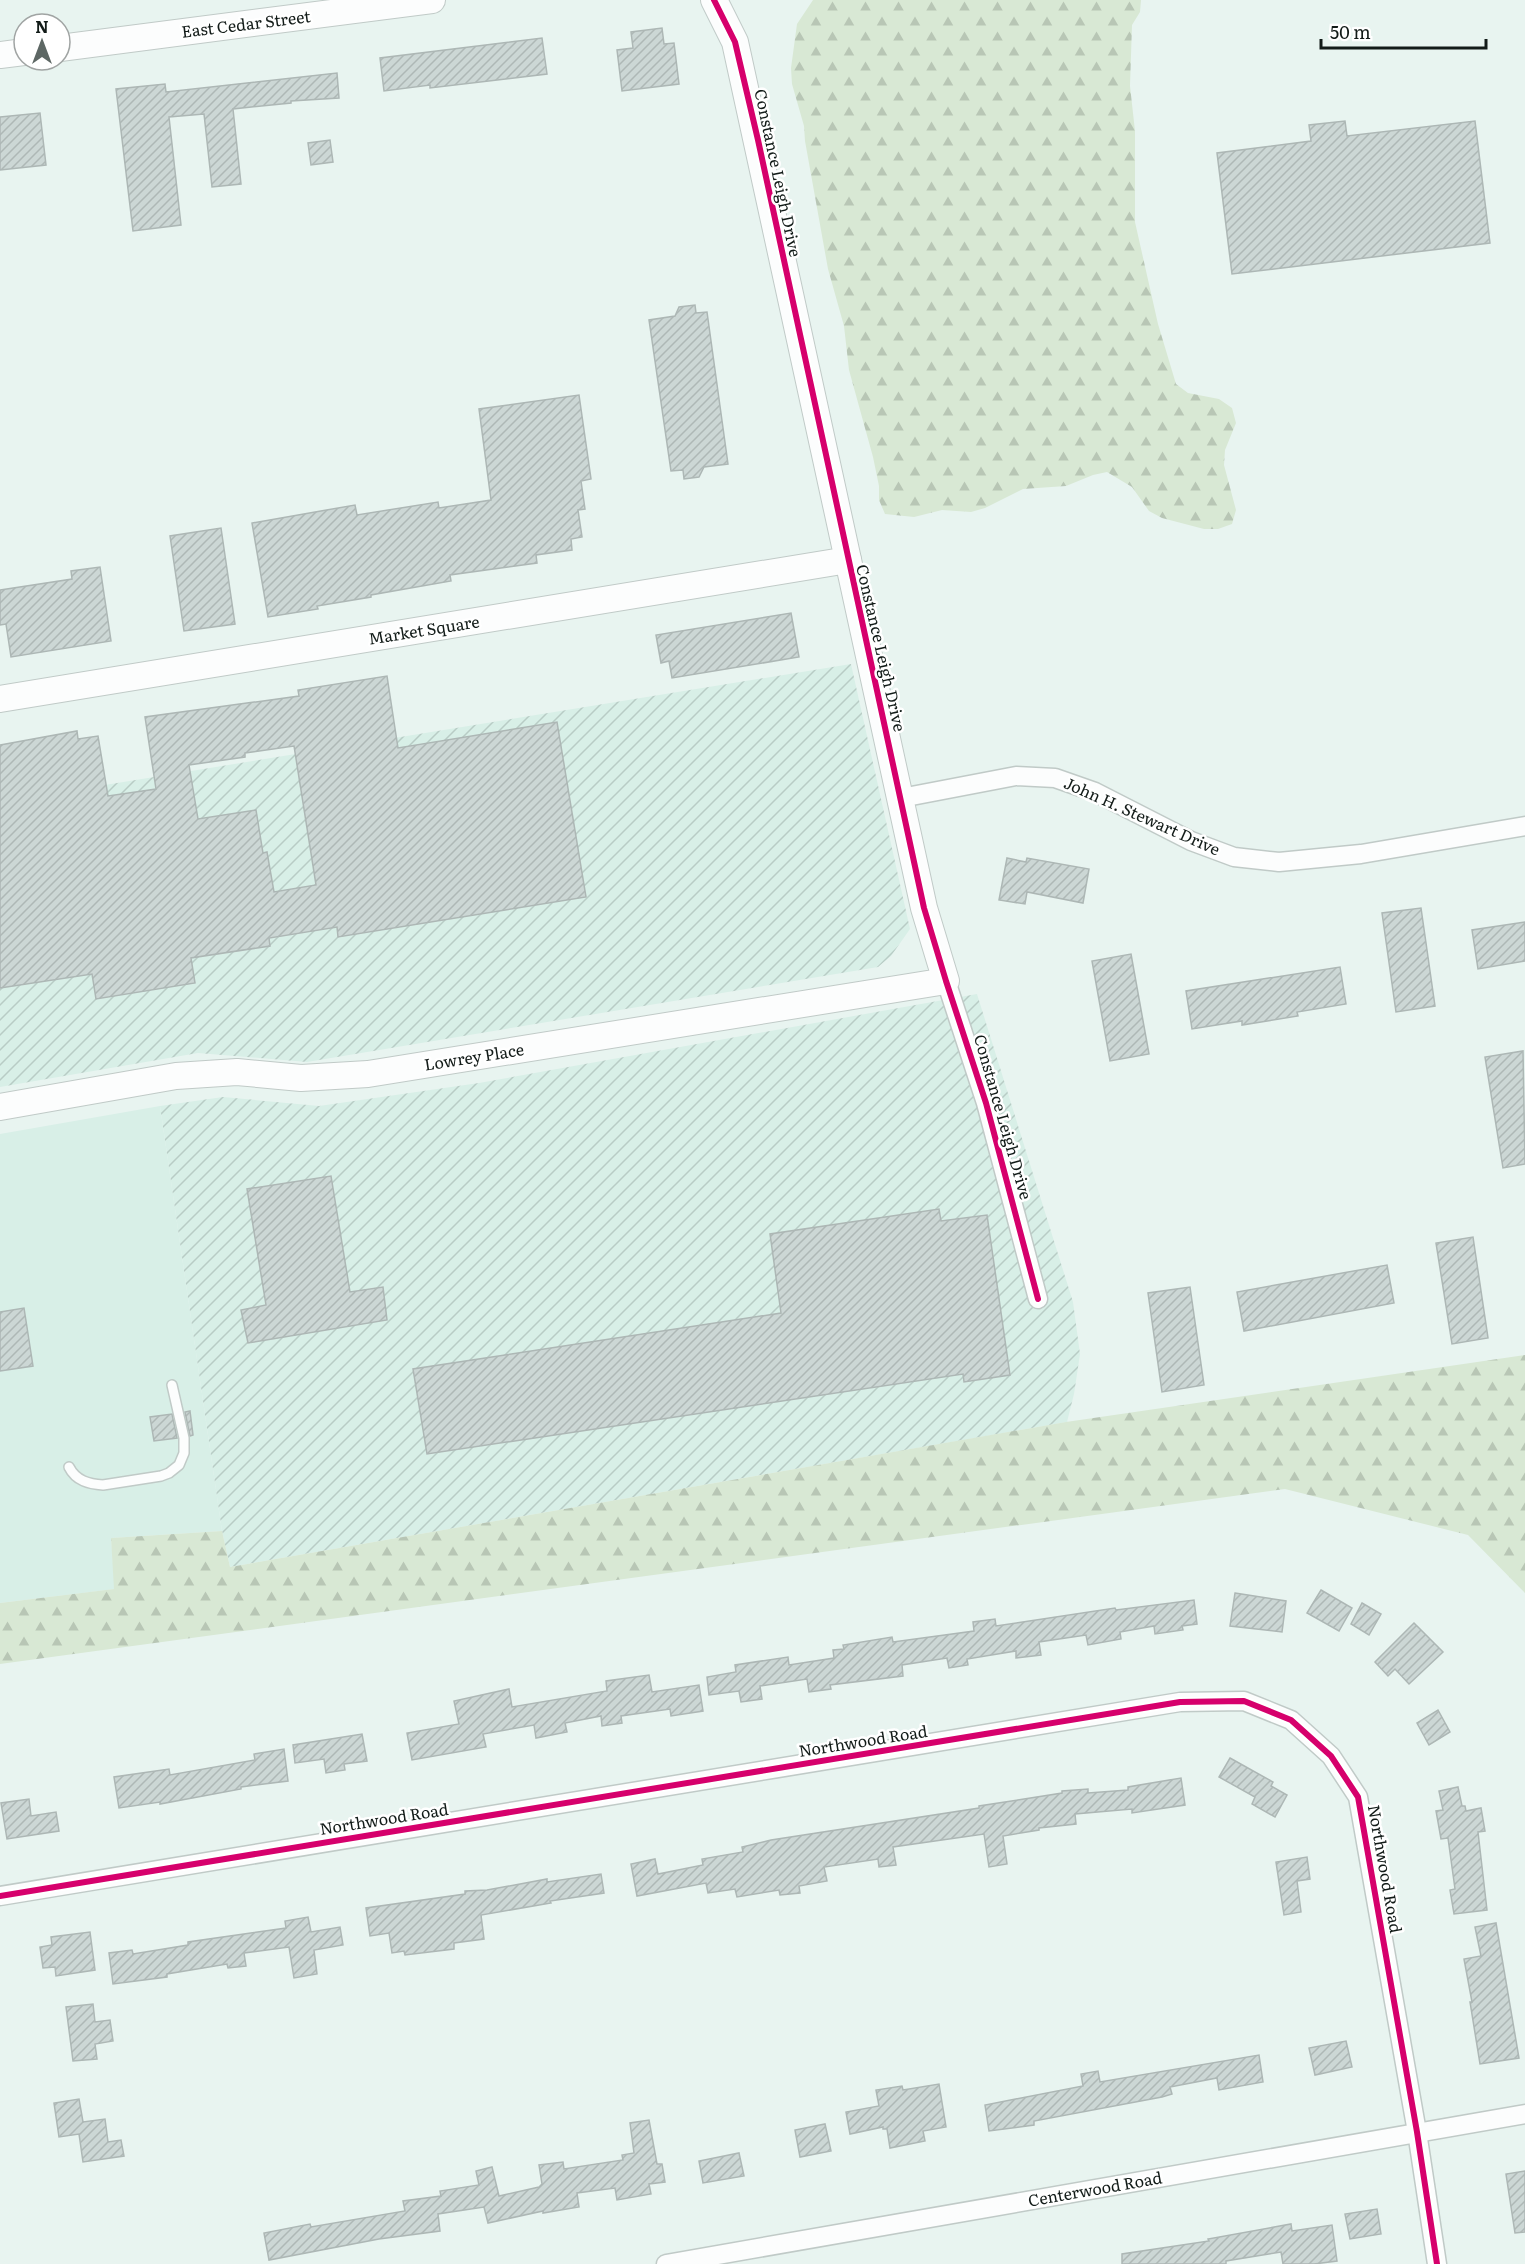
<svg xmlns="http://www.w3.org/2000/svg" width="1525" height="2264" viewBox="0 0 1525 2264" font-family="Literata,serif">
  <style>
    .built { fill: #d8efe7 }
    .industrial { fill: url(#industrial-furrows) }
    .forest { fill: url(#forest-firs) }
    .building { fill: url(#building-hatch); stroke: #adb7b5; stroke-width: 1.5; fill-rule: evenodd }
    .lines { fill: none; stroke-linecap: round; stroke-linejoin: round }
    .lane-casing { stroke: #c0cac7; stroke-width: 12 }
    .street-casing { stroke: #c0cac7; stroke-width: 21 }
    .secondary-casing { stroke: #c0cac7; stroke-width: 28 }
    .lane { stroke: #fcfdfd; stroke-width: 9 }
    .street { stroke: #fcfdfd; stroke-width: 18 }
    .secondary { stroke: #fcfdfd; stroke-width: 26 }
    .cycleway-casing { stroke: #fff; stroke-width: 10 }
    .cycleway { stroke: #d6006c; stroke-width: 6 }
    .labels { text-anchor: middle; stroke-width: 5; stroke-linejoin: round; paint-order: stroke }
    .street-label { font-size: 16px; fill: #121b18; stroke: #fff }
  </style>
  <defs>
    <pattern id="industrial-furrows" width="10" height="10" patternUnits="userSpaceOnUse" patternTransform="scale(1.5)"><rect width="10" height="10" fill="#d8efe7"/><path d="M-1 1l2-2M0 10L10 0M9 11l2-2" fill="none" stroke="#b8ccc5"/></pattern>
    <pattern id="forest-firs" width="22" height="20" patternUnits="userSpaceOnUse" patternTransform="scale(1.5)"><rect width="22" height="20" fill="#d8e8d4"/><path d="M5 1l3.5 6h-7zM16 11l3.5 6h-7z" fill="#b8c6b5"/></pattern>
    <pattern id="building-hatch" width="6" height="6" patternUnits="userSpaceOnUse" patternTransform="scale(1.5)"><rect width="6" height="6" fill="#ccd7d5"/><path d="M-1 1l2-2M0 6l6-6M5 7l2-2" fill="none" stroke="#aeb8b6"/></pattern>
  </defs>
  <rect width="100%" height="100%" fill="#e8f4f0"/>
  <path class="built" d="M 160,1106 L 222,1531 L 111,1538 L 115,1589 L 0,1603 L 0,1134 Z"/>
  <g class="industrial">
    <path d="M 851,664 L 910,929 L 891,956 L 878,967 L 307,1062 L 198,1053 L 0,1087 L 0,802 Z"/>
    <path d="M 977,994 L 1073,1302 L 1080,1354 L 1074,1394 L 1067,1422 L 230,1567 L 222,1531 L 160,1106 L 223,1097 L 319,1106 L 479,1083 Z"/>
  </g>
  <g class="forest">
    <path d="M 813,0 L 1141,0 L 1140,12 L 1132,25 L 1130,86 L 1135,131 L 1135,222 L 1158,324 L 1176,384 L 1188,393 L 1219,399 L 1232,408 L 1236,423 L 1225,450 L 1224,465 L 1236,510 L 1232,524 L 1218,529 L 1204,529 L 1162,518 L 1149,511 L 1132,487 L 1107,472 L 1093,475 L 1066,486 L 1023,489 L 985,508 L 971,512 L 942,510 L 914,517 L 885,514 L 879,500 L 879,486 L 873,457 L 849,370 L 844,326 L 828,269 L 805,141 L 804,126 L 792,84 L 791,68 L 797,24 Z"/>
    <path d="M 1525,1355 L 1525,1593 L 1468,1535 L 1285,1489 L 0,1664 L 0,1603 L 114,1589 L 111,1538 L 222,1531 L 230,1567 L 1066,1422 Z"/>
  </g>
  <g class="building">
    <path d="M 662,28 L 664,44 L 674,43 L 679,84 L 622,91 L 617,50 L 633,48 L 631,32 Z"/>
    <path d="M 542,38 L 547,74 L 430,88 L 430,85 L 384,91 L 380,58 Z"/>
    <path d="M 337,73 L 339,98 L 291,101 L 291,103 L 233,109 L 241,184 L 212,187 L 204,114 L 169,117 L 181,225 L 133,231 L 116,89 L 165,84 L 166,92 Z"/>
    <path d="M 40,113 L 46,165 L 0,170 L 0,117 Z"/>
    <path d="M 1345,121 L 1347,136 L 1475,121 L 1490,243 L 1232,274 L 1217,153 L 1311,141 L 1309,125 Z"/>
    <path d="M 330,140 L 333,162 L 311,165 L 308,143 Z"/>
    <path d="M 695,305 L 696,313 L 707,312 L 728,464 L 704,467 L 699,477 L 684,479 L 683,470 L 671,471 L 649,320 L 675,316 L 679,307 Z"/>
    <path d="M 579,395 L 591,479 L 581,481 L 585,509 L 578,510 L 582,537 L 571,539 L 572,550 L 536,555 L 537,563 L 450,575 L 451,581 L 371,595 L 371,597 L 317,606 L 318,609 L 268,617 L 252,523 L 355,505 L 357,515 L 438,502 L 439,508 L 491,500 L 479,409 Z"/>
    <path d="M 221,528 L 235,624 L 184,631 L 170,536 Z"/>
    <path d="M 100,567 L 111,641 L 11,657 L 6,624 L 0,625 L 0,590 L 72,579 L 71,571 Z"/>
    <path d="M 791,613 L 799,657 L 672,678 L 669,661 L 661,663 L 656,635 Z"/>
    <path d="M 387,676 L 398,748 L 557,722 L 586,897 L 338,937 L 337,927 L 269,938 L 270,946 L 191,958 L 195,983 L 96,999 L 92,974 L 0,988 L 0,745 L 77,731 L 78,739 L 98,736 L 108,796 L 156,789 L 145,717 L 299,696 L 298,690 ZM 294,746 L 316,885 L 274,892 L 267,852 L 263,853 L 256,810 L 198,819 L 189,765 L 245,757 L 245,753 Z"/>
    <path d="M 1007,858 L 1026,862 L 1027,858 L 1089,869 L 1083,903 L 1027,892 L 1025,904 L 999,900 Z"/>
    <path d="M 1421,908 L 1435,1006 L 1396,1012 L 1382,913 Z"/>
    <path d="M 1525,922 L 1525,961 L 1478,969 L 1472,930 Z"/>
    <path d="M 1131,954 L 1149,1054 L 1110,1061 L 1092,961 Z"/>
    <path d="M 1340,967 L 1346,1004 L 1297,1012 L 1298,1016 L 1242,1025 L 1242,1021 L 1192,1029 L 1186,991 Z"/>
    <path d="M 1523,1051 L 1525,1164 L 1503,1168 L 1485,1057 Z"/>
    <path d="M 331,1176 L 350,1292 L 383,1287 L 387,1320 L 248,1343 L 241,1310 L 266,1305 L 247,1189 Z"/>
    <path d="M 939,1209 L 941,1221 L 987,1215 L 1010,1375 L 964,1382 L 963,1374 L 427,1454 L 413,1369 L 781,1313 L 770,1234 Z"/>
    <path d="M 1473,1237 L 1488,1338 L 1452,1344 L 1436,1243 Z"/>
    <path d="M 1387,1265 L 1394,1303 L 1244,1331 L 1237,1292 Z"/>
    <path d="M 1190,1287 L 1204,1385 L 1162,1392 L 1148,1293 Z"/>
    <path d="M 24,1308 L 33,1366 L 0,1371 L 0,1312 Z"/>
    <path d="M 190,1411 L 193,1435 L 190,1436 L 185,1412 Z"/>
    <path d="M 172,1414 L 177,1438 L 154,1441 L 150,1417 Z"/>
    <path d="M 1321,1590 L 1352,1608 L 1339,1631 L 1307,1613 Z"/>
    <path d="M 1235,1593 L 1286,1601 L 1282,1632 L 1230,1626 Z"/>
    <path d="M 1194,1600 L 1197,1624 L 1182,1626 L 1183,1630 L 1155,1634 L 1154,1626 L 1120,1632 L 1121,1639 L 1088,1645 L 1086,1635 L 1039,1642 L 1041,1655 L 1016,1658 L 1016,1651 L 967,1659 L 968,1665 L 949,1668 L 947,1658 L 902,1665 L 903,1676 L 830,1685 L 831,1689 L 809,1692 L 807,1679 L 760,1686 L 762,1699 L 741,1702 L 739,1691 L 709,1695 L 707,1677 L 736,1672 L 735,1665 L 788,1657 L 789,1665 L 834,1658 L 833,1650 L 844,1649 L 843,1645 L 892,1637 L 893,1642 L 974,1631 L 973,1622 L 995,1619 L 996,1626 L 1115,1608 L 1116,1610 Z"/>
    <path d="M 1362,1603 L 1381,1614 L 1369,1635 L 1351,1624 Z"/>
    <path d="M 1414,1623 L 1443,1652 L 1409,1684 L 1395,1669 L 1388,1676 L 1375,1662 Z"/>
    <path d="M 649,1675 L 652,1692 L 699,1685 L 703,1711 L 671,1716 L 670,1709 L 621,1716 L 622,1723 L 602,1726 L 601,1716 L 565,1723 L 567,1732 L 536,1738 L 534,1725 L 483,1734 L 486,1747 L 412,1760 L 407,1733 L 459,1724 L 454,1701 L 509,1689 L 512,1707 L 607,1691 L 606,1681 Z"/>
    <path d="M 1438,1710 L 1450,1732 L 1429,1745 L 1417,1723 Z"/>
    <path d="M 362,1734 L 367,1761 L 344,1764 L 345,1770 L 326,1773 L 324,1759 L 295,1763 L 293,1745 Z"/>
    <path d="M 284,1749 L 288,1781 L 241,1787 L 241,1789 L 160,1804 L 160,1802 L 119,1808 L 114,1777 L 169,1769 L 170,1775 L 255,1760 L 254,1754 Z"/>
    <path d="M 1230,1758 L 1273,1782 L 1271,1786 L 1287,1795 L 1275,1817 L 1252,1804 L 1255,1797 L 1219,1777 Z"/>
    <path d="M 1181,1778 L 1185,1805 L 1132,1813 L 1132,1809 L 1075,1814 L 1076,1824 L 1039,1828 L 1039,1830 L 1003,1836 L 1007,1864 L 989,1867 L 984,1834 L 893,1847 L 896,1865 L 879,1867 L 878,1859 L 824,1867 L 827,1881 L 799,1886 L 800,1893 L 780,1895 L 779,1890 L 737,1897 L 735,1889 L 708,1893 L 706,1883 L 637,1896 L 631,1864 L 655,1859 L 658,1874 L 703,1865 L 702,1859 L 743,1852 L 742,1847 L 771,1840 L 979,1808 L 979,1806 L 1062,1793 L 1062,1791 L 1088,1789 L 1088,1793 L 1128,1790 L 1128,1787 Z"/>
    <path d="M 1458,1787 L 1462,1806 L 1465,1806 L 1466,1811 L 1481,1808 L 1485,1831 L 1478,1832 L 1487,1910 L 1454,1914 L 1450,1890 L 1455,1889 L 1448,1838 L 1441,1839 L 1436,1811 L 1443,1810 L 1439,1791 Z"/>
    <path d="M 29,1799 L 31,1816 L 56,1812 L 59,1831 L 7,1839 L 1,1803 Z"/>
    <path d="M 1307,1857 L 1310,1879 L 1297,1881 L 1301,1912 L 1284,1915 L 1276,1862 Z"/>
    <path d="M 601,1874 L 604,1893 L 550,1901 L 551,1903 L 481,1915 L 484,1939 L 454,1943 L 454,1949 L 405,1955 L 404,1951 L 392,1953 L 389,1933 L 370,1936 L 366,1908 L 465,1894 L 465,1891 L 487,1890 L 547,1879 L 547,1882 Z"/>
    <path d="M 308,1917 L 311,1932 L 340,1927 L 343,1945 L 314,1950 L 317,1974 L 294,1978 L 289,1947 L 244,1953 L 246,1966 L 228,1968 L 227,1964 L 167,1974 L 167,1977 L 113,1984 L 109,1953 L 132,1950 L 133,1954 L 188,1945 L 188,1942 L 286,1928 L 285,1921 Z"/>
    <path d="M 1496,1923 L 1519,2058 L 1480,2064 L 1470,2002 L 1472,2002 L 1464,1959 L 1481,1956 L 1475,1927 Z"/>
    <path d="M 90,1932 L 95,1970 L 56,1976 L 55,1967 L 43,1968 L 40,1947 L 52,1945 L 51,1937 Z"/>
    <path d="M 93,2004 L 95,2022 L 110,2020 L 113,2041 L 95,2044 L 97,2059 L 73,2061 L 66,2007 Z"/>
    <path d="M 1346,2041 L 1352,2067 L 1315,2075 L 1309,2048 Z"/>
    <path d="M 1259,2055 L 1263,2082 L 1219,2090 L 1217,2078 L 1170,2087 L 1172,2094 L 1162,2097 L 1034,2121 L 1034,2125 L 989,2131 L 985,2105 L 1083,2086 L 1081,2074 L 1098,2071 L 1100,2082 Z"/>
    <path d="M 939,2084 L 946,2127 L 923,2131 L 925,2141 L 890,2148 L 887,2129 L 883,2129 L 883,2127 L 850,2134 L 846,2112 L 879,2106 L 876,2090 L 902,2086 L 903,2090 Z"/>
    <path d="M 79,2099 L 83,2122 L 105,2119 L 108,2142 L 121,2140 L 124,2156 L 83,2162 L 79,2134 L 59,2137 L 54,2103 Z"/>
    <path d="M 649,2120 L 657,2164 L 662,2164 L 665,2182 L 649,2184 L 651,2194 L 617,2200 L 615,2188 L 577,2193 L 579,2207 L 543,2213 L 543,2211 L 488,2223 L 484,2207 L 438,2214 L 440,2231 L 379,2239 L 269,2260 L 264,2233 L 310,2224 L 311,2227 L 405,2211 L 403,2201 L 441,2196 L 440,2191 L 479,2185 L 476,2171 L 492,2167 L 499,2196 L 539,2187 L 542,2184 L 539,2165 L 563,2162 L 564,2169 L 623,2160 L 622,2155 L 634,2153 L 630,2123 Z"/>
    <path d="M 825,2124 L 831,2151 L 800,2157 L 795,2130 Z"/>
    <path d="M 739,2153 L 744,2176 L 703,2183 L 699,2161 Z"/>
    <path d="M 1525,2171 L 1525,2232 L 1515,2233 L 1506,2174 Z"/>
    <path d="M 1377,2209 L 1381,2234 L 1350,2239 L 1345,2214 Z"/>
    <path d="M 1291,2224 L 1292,2231 L 1332,2225 L 1337,2261 L 1314,2264 L 1283,2264 L 1281,2252 L 1226,2261 L 1226,2264 L 1122,2264 L 1122,2254 L 1209,2241 L 1208,2239 Z"/>
  </g>
  <g class="lines">
    <g class="lane-casing">
      <path id="lane" d="M 69,1467 C 76,1481 89,1484 103,1485 L 161,1476 L 169,1473 L 179,1465 L 184,1453 L 184,1438 L 172,1385"/>
    </g>
    <g class="street-casing">
      <g id="street">
        <path d="M 901,798 L 1016,776 L 1055,778 L 1095,792 L 1191,841 L 1234,857 L 1279,862 L 1361,854 L 1525,826"/>
        <path d="M 946,981 L 986,1103 L 1038,1299"/>
        <path d="M 0,1896 L 1180,1702 L 1244,1701 L 1291,1720 L 1331,1756 L 1358,1797 L 1417,2132 L 1437,2264"/>
        <path d="M 666,2264 L 1525,2114"/>
      </g>
    </g>
    <g class="secondary-casing">
      <g id="secondary">
        <path d="M 60,48 L 432,0"/>
        <path d="M 0,55 L 24,52"/>
        <path d="M 0,699 L 848,560"/>
        <path d="M 0,1107 L 176,1076 L 237,1072 L 301,1078 L 368,1074 L 946,981 L 924,908 L 735,42 L 714,0"/>
      </g>
    </g>
    <use href="#lane" class="lane"/>
    <use href="#street" class="street"/>
    <use href="#secondary" class="secondary"/>
    <g class="cycleway-casing">
      <g id="cycleway">
        <path d="M 714,0 L 735,42 L 758,140 L 924,908 L 946,981 L 986,1103 L 1038,1299"/>
        <path d="M 0,1896 L 1180,1702 L 1244,1701 L 1291,1720 L 1331,1756 L 1358,1797 L 1417,2132 L 1437,2264"/>
      </g>
    </g>
    <use href="#cycleway" class="cycleway"/>
  </g>
  <g class="labels">
    <g class="street-label">
      <text transform="translate(246 24) rotate(-7)" y="6">East Cedar Street</text>
      <text transform="translate(778 173) rotate(78)" y="6">Constance Leigh Drive</text>
      <text transform="translate(424 630) rotate(-9)" y="6">Market Square</text>
      <text transform="translate(881 648) rotate(77)" y="6">Constance Leigh Drive</text>
      <text transform="translate(1142 816) rotate(24)" y="6">John H. Stewart Drive</text>
      <text transform="translate(474 1057) rotate(-9)" y="6">Lowrey Place</text>
      <text transform="translate(1003 1117) rotate(74)" y="6">Constance Leigh Drive</text>
      <text transform="translate(863 1741) rotate(-9)" y="6">Northwood Road</text>
      <text transform="translate(384 1819) rotate(-9)" y="6">Northwood Road</text>
      <text transform="translate(1385 1869) rotate(80)" y="6">Northwood Road</text>
      <text transform="translate(1095 2189) rotate(-10)" y="6">Centerwood Road</text>
    </g>
  </g>
  <g transform="translate(42 42)"><circle r="28" fill="#ffffff" stroke="#a0a4a3" stroke-width="1.5"/>
  <path d="M0-4.5L10 22L0 15L-10 22Z" fill="#5d6764"/>
  <text y="-9" font-size="16" font-weight="bold" text-anchor="middle" fill="#121b18">N</text>
  </g>
  <path d="M1321 39v9h165v-9" fill="none" stroke="#121b18" stroke-width="3"/>
  <text x="1330" y="39" font-size="18" fill="#121b18" stroke="#ffffff" stroke-width="4.5" paint-order="stroke">50 m</text>
</svg>
